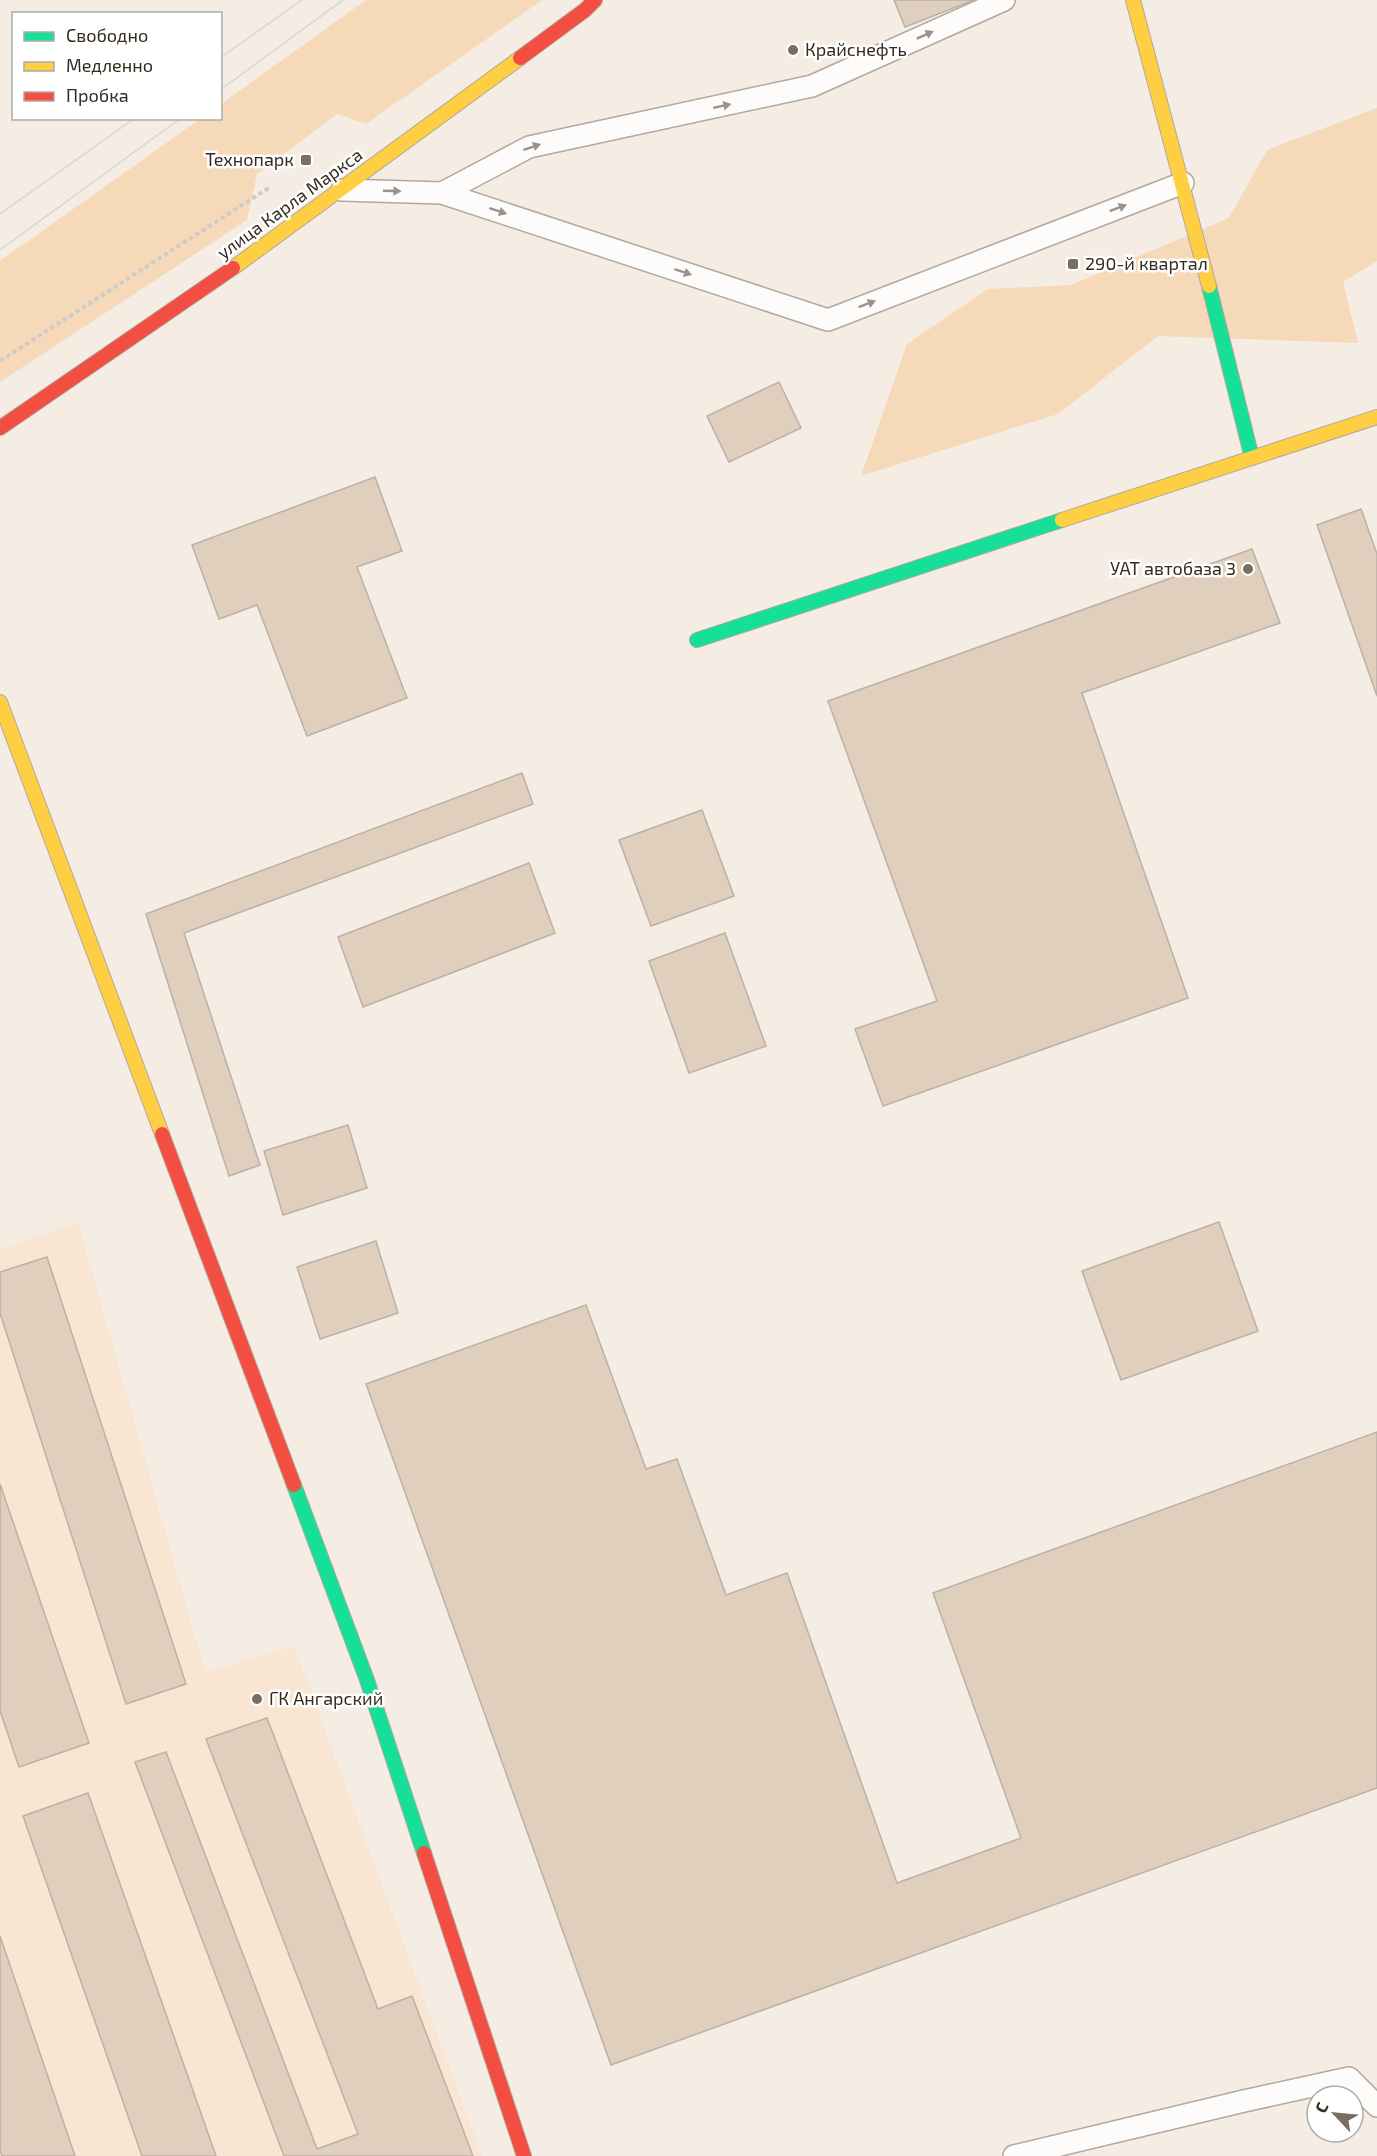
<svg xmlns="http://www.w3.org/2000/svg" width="1377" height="2156" viewBox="0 0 1377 2156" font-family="'Exo 2',sans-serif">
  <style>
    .built { fill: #f8e6d2 }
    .green { fill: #f6d9b8 }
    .building { fill: #e0cfbc; stroke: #bab1a8; stroke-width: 1.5 }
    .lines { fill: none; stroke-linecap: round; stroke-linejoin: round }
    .lane-casing { stroke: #b1a89f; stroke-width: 24 }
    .fast-casing { stroke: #b1a89f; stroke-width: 16 }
    .slow-casing { stroke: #b1a89f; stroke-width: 16 }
    .jam-casing { stroke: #b1a89f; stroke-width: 16 }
    .path { stroke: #cfccc7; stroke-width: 4; stroke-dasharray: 4.5 3; stroke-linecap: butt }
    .lane { stroke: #fefcfb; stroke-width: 21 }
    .fast { stroke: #16e098; stroke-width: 14 }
    .slow { stroke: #ffcf43; stroke-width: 14 }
    .jam { stroke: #f24e42; stroke-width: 14 }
    .tram { stroke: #d8d5d2; stroke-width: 1.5 }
    .oneway { fill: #99938c }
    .poi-dot { fill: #786e63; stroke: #fff; stroke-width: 2 }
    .labels { text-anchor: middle; stroke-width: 5; stroke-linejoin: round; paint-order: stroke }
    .poi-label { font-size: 18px; fill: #342a1e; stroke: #fff; text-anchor: start }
    .street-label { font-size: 18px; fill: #342a1e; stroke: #fff }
  </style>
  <rect width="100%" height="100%" fill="#f5ece3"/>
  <path class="built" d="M 78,1222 L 205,1672 L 294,1646 L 482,2156 L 0,2156 L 0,1249 Z"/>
  <g class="green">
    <path d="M 366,0 L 542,0 L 366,124 L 337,114 L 257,174 L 247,220 L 0,382 L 0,261 L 200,119 L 220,118 L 221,104 Z"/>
    <path d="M 1377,108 L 1377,261 L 1343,282 L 1358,343 L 1158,336 L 1058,414 L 861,476 L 907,344 L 988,289 L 1071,285 L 1229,218 L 1267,150 Z"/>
  </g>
  <g class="building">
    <path d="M 894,0 L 974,0 L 905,27 Z"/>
    <path d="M 779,382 L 801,428 L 729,462 L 707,416 Z"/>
    <path d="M 375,477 L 402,551 L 357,567 L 407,698 L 307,736 L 257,605 L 219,619 L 192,545 Z"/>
    <path d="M 1361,509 L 1377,554 L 1377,696 L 1317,525 Z"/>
    <path d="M 1252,549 L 1280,623 L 1082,693 L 1188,998 L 883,1106 L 855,1029 L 937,1001 L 828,701 Z"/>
    <path d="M 522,773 L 533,804 L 184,933 L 260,1165 L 229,1176 L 146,914 Z"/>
    <path d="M 702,810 L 734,896 L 651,926 L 619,840 Z"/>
    <path d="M 529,863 L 555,933 L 363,1007 L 338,937 Z"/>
    <path d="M 725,933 L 766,1046 L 689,1073 L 649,961 Z"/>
    <path d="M 348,1125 L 367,1188 L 283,1215 L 264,1151 Z"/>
    <path d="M 1219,1222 L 1258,1331 L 1121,1380 L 1082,1271 Z"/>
    <path d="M 376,1241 L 398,1313 L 320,1339 L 297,1267 Z"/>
    <path d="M 47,1257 L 186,1684 L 126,1704 L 0,1313 L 0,1272 Z"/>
    <path d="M 586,1305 L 646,1469 L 677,1459 L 726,1595 L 787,1573 L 897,1883 L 1021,1838 L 933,1593 L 1377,1432 L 1377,1788 L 611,2065 L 366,1384 Z"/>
    <path d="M 0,1484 L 89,1743 L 19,1767 L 0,1711 Z"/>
    <path d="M 267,1718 L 378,2009 L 412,1996 L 473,2156 L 284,2156 L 135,1762 L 166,1752 L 317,2149 L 358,2134 L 206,1739 Z"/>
    <path d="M 88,1793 L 216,2156 L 142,2156 L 23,1816 Z"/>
    <path d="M 0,1936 L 75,2156 L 2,2156 L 0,2151 Z"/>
  </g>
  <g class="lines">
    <g class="lane-casing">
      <g id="lane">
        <path d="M 342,190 L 442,193 L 828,320 L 1183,183"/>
        <path d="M 442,193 L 529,147 L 812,86 L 1004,0"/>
        <path d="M 1014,2156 L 1244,2101 L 1349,2078 L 1377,2106"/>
      </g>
    </g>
    <g class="fast-casing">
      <g id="fast">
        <path d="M 1209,286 L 1252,458"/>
        <path d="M 697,640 L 1062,520"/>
        <path d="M 294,1485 L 367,1680 L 424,1853"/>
      </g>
    </g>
    <g class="slow-casing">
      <g id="slow">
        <path d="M 1133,0 L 1209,286"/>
        <path d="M 233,268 L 520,58"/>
        <path d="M 1062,520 L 1377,417"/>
        <path d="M 0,702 L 162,1134"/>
      </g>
    </g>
    <g class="jam-casing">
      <g id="jam">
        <path d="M 520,58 L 585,10 L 595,0"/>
        <path d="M 0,428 L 233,268"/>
        <path d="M 162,1134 L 294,1485"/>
        <path d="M 424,1853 L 524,2156"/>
      </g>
    </g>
    <path class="path" d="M 0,361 L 270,187"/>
    <use href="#lane" class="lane"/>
    <use href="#fast" class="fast"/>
    <use href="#slow" class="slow"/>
    <use href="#jam" class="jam"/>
    <g class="tram">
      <path d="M 220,58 L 302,0"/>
      <path d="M 220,90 L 343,0"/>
      <path d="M 0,214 L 135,118"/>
      <path d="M 0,250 L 181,118"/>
    </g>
  </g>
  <defs><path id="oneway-solid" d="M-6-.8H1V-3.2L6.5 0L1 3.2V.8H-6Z" transform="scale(1.5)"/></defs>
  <g class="oneway">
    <use href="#oneway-solid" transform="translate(925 35) rotate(-24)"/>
    <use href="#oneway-solid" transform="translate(722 106) rotate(-12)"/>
    <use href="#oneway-solid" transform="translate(532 147) rotate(-18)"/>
    <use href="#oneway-solid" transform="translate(392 191) rotate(2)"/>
    <use href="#oneway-solid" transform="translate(1118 208) rotate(-21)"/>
    <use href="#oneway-solid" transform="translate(498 211) rotate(18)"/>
    <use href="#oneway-solid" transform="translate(683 272) rotate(18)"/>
    <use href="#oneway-solid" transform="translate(867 304) rotate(-21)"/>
  </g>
  <g class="poi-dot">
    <circle cx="793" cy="50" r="6"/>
    <rect x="300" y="154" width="12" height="12" rx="3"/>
    <rect x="1067" y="258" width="12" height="12" rx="3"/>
    <circle cx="1248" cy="569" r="6"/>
    <circle cx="257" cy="1699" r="6"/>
  </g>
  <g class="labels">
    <g class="poi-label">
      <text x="805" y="56">Крайснефть</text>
      <text x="294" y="166" text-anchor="end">Технопарк</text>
      <text x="1085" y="270">290-й квартал</text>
      <text x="1236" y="575" text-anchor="end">УАТ автобаза 3</text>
      <text x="269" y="1705">ГК Ангарский</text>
    </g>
    <g class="street-label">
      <text transform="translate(290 204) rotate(-36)" y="6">улица Карла Маркса</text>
    </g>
  </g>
  <rect x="12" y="12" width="210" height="108" fill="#ffffff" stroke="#aeaaa5" stroke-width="1.5"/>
  <rect x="24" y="32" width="30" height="9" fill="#16e098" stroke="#aeaaa5" stroke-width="1.5"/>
  <text x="66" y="42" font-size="18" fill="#342a1e">Свободно</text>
  <rect x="24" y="62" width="30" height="9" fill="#ffcf43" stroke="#aeaaa5" stroke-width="1.5"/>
  <text x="66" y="72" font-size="18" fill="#342a1e">Медленно</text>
  <rect x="24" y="92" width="30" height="9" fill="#f24e42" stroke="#aeaaa5" stroke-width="1.5"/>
  <text x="66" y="102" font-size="18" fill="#342a1e">Пробка</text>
  <g transform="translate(1335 2114) rotate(296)"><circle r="28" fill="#ffffff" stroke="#aeaaa5" stroke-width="1.5"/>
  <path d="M0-4.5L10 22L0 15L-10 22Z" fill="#786e63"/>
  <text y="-9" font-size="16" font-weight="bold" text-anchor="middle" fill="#342a1e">С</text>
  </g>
</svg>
